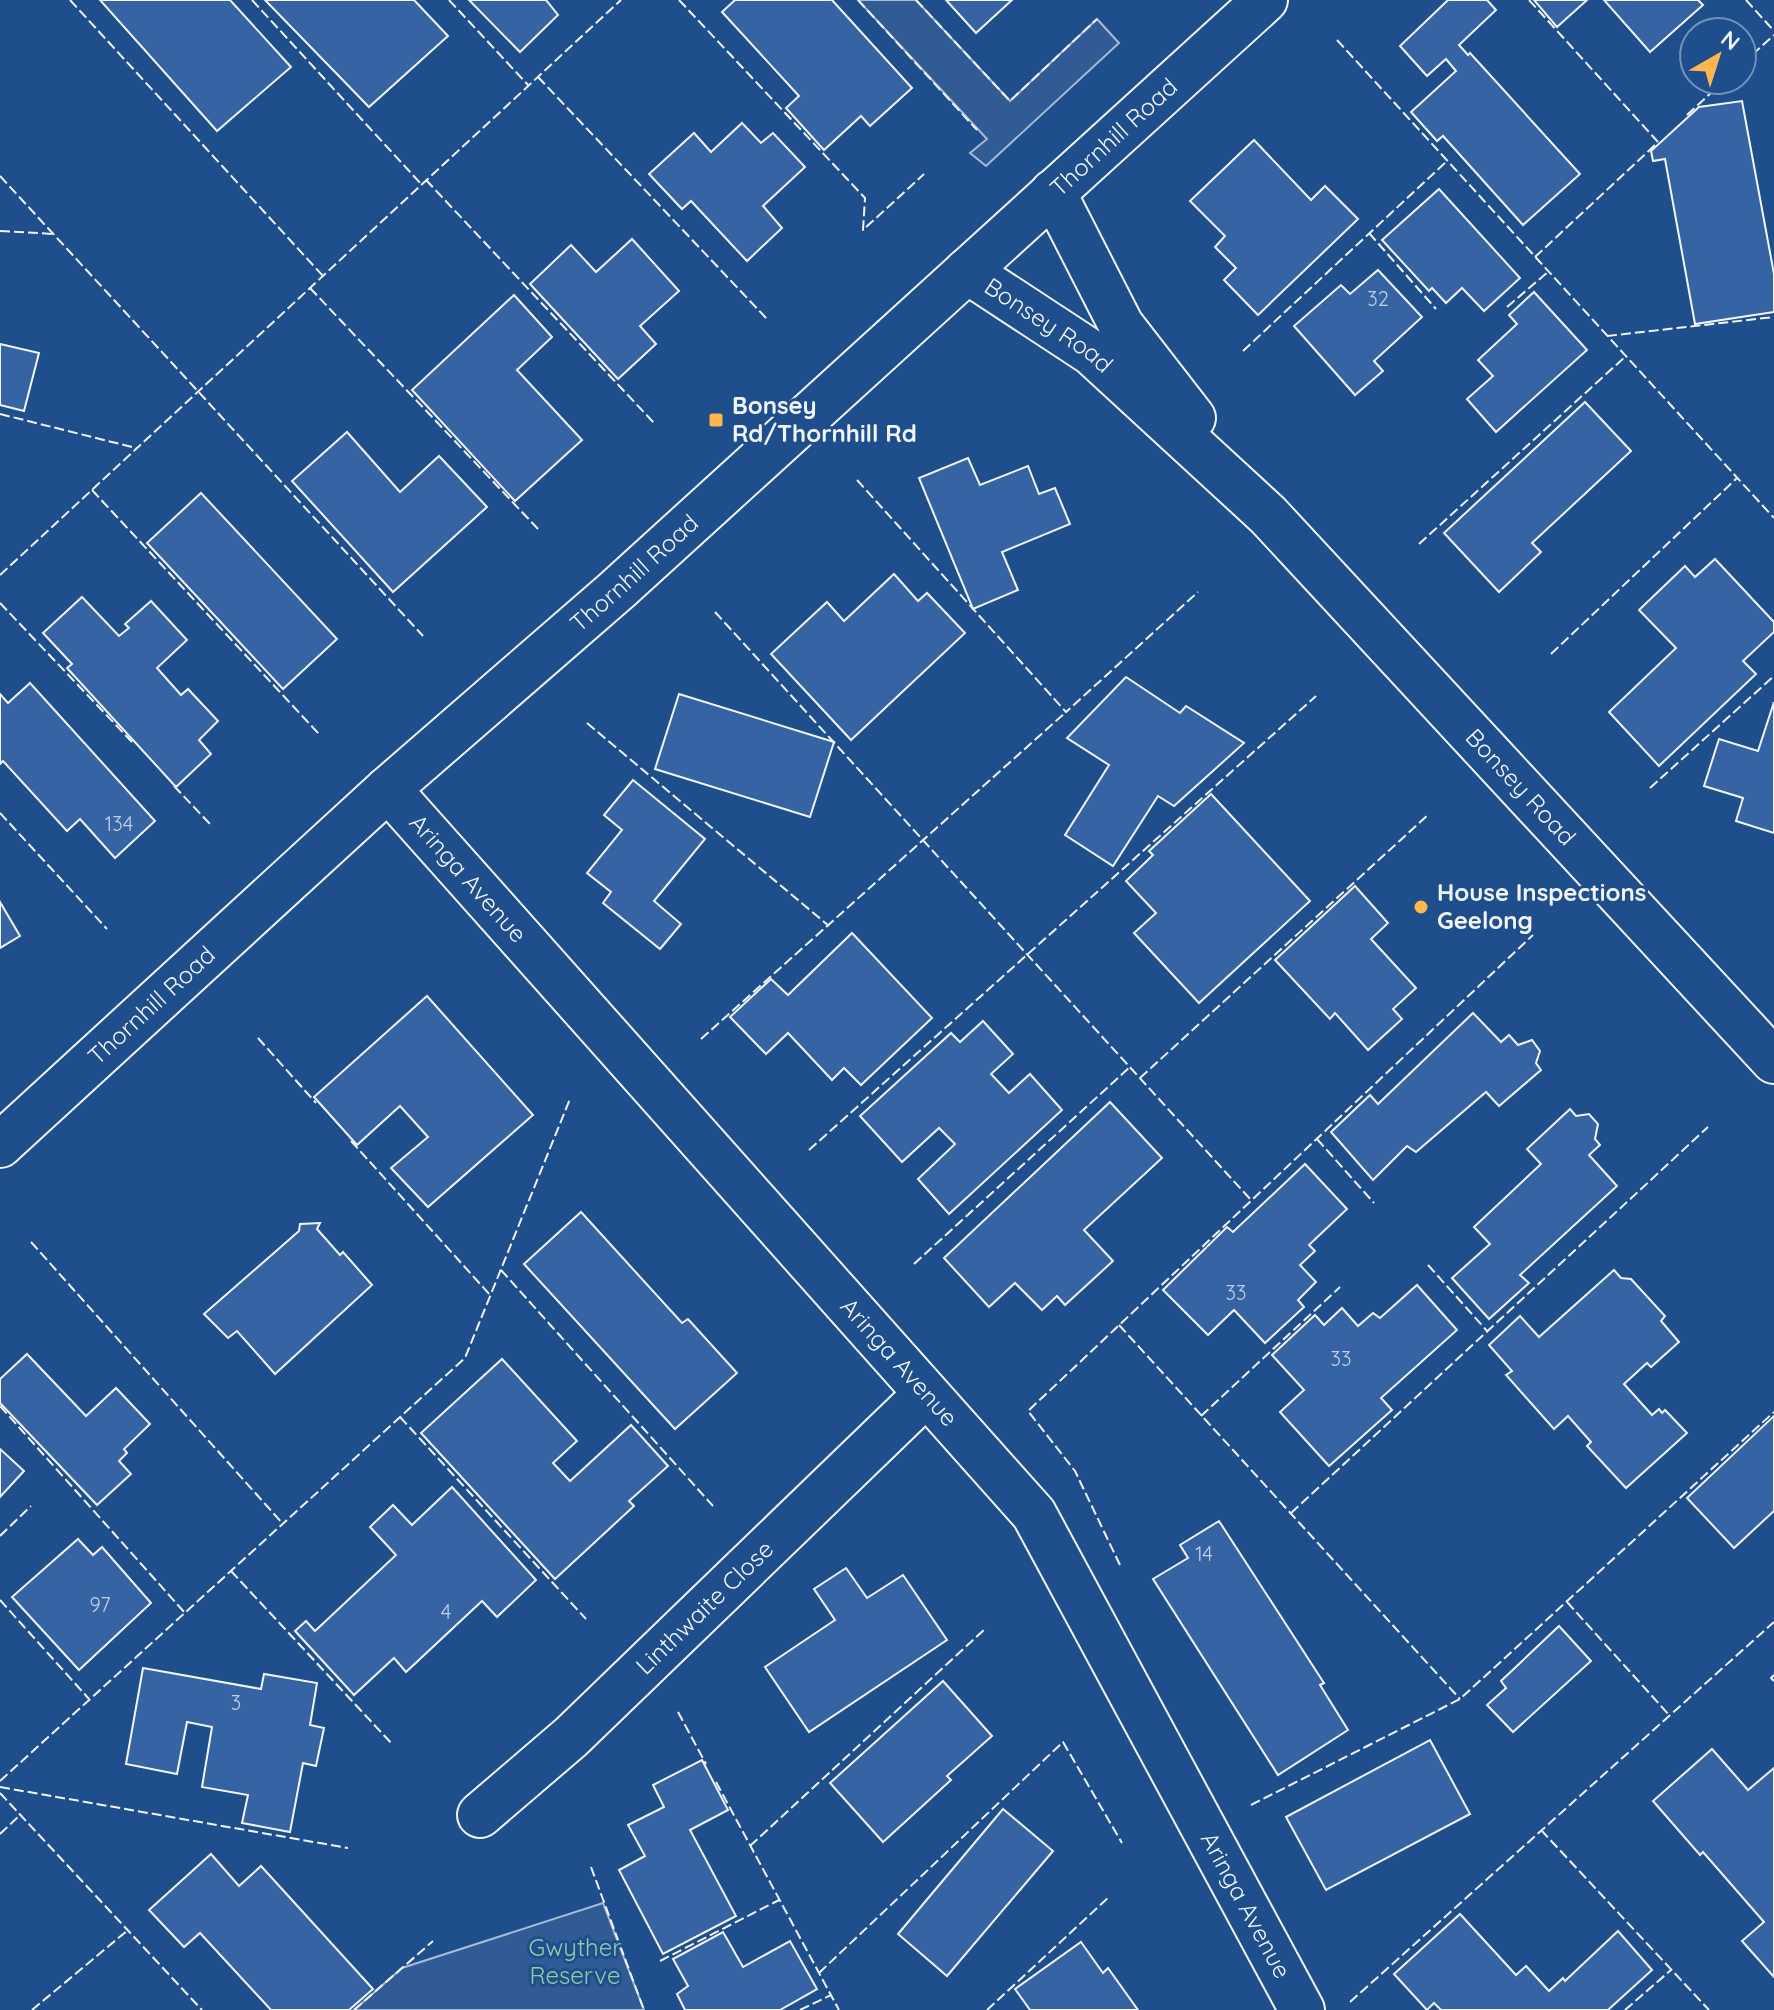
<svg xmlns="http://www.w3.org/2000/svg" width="1774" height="2010" viewBox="0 0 1774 2010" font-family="Quicksand,sans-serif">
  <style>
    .built { fill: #305b95; stroke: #a8bbd7; stroke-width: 2 }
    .building { fill: #3563a3; stroke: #f2f6ff; stroke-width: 2 }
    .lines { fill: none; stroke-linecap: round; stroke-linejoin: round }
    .minor-casing { stroke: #f2f6ff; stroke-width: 48 }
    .minor { stroke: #1f4e8c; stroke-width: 44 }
    .fence { stroke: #f2f6ff; stroke-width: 2; stroke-dasharray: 10 4; stroke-linecap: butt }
    .poi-dot { fill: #ffb74d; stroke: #1f4e8c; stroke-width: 3 }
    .labels { text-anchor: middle; stroke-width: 6; stroke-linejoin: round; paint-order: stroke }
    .number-label { font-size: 20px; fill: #c3d1e8 }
    .street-label { font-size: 24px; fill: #f2f6ff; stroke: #1f4e8c }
    .poi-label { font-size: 24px; font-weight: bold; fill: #f2f6ff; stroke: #1f4e8c; text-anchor: start }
    .park-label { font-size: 24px; fill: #97c8a6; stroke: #1f4e8c }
  </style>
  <rect width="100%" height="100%" fill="#1f4e8c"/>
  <g class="built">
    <path d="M 858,0 L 916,0 L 1010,101 L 1097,19 L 1119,43 L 986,166 L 970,153 L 987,139 Z"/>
    <path d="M 603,1903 L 644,2010 L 354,2010 L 402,1968 Z"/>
  </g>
  <g class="building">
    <path d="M 100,0 L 230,0 L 291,67 L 217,131 Z"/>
    <path d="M 265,0 L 414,0 L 448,36 L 369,107 Z"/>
    <path d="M 469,0 L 546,0 L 558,15 L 520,52 Z"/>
    <path d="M 735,0 L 832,0 L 912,88 L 870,126 L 861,116 L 824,150 L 786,108 L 799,96 L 722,12 Z"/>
    <path d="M 946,0 L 1012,0 L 976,33 Z"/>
    <path d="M 1448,0 L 1487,0 L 1496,10 L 1459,45 L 1468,55 L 1470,53 L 1580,174 L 1523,225 L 1443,136 L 1437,141 L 1411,112 L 1456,71 L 1446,59 L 1427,76 L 1400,46 Z"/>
    <path d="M 1534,0 L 1587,0 L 1557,27 Z"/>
    <path d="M 1604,0 L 1698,0 L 1703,5 L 1650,52 Z"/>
    <path d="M 1742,101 L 1774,274 L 1774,312 L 1695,324 L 1665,159 L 1653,161 L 1651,151 L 1699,107 Z"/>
    <path d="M 742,123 L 761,143 L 773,133 L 805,167 L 763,206 L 782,228 L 747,261 L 691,201 L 682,209 L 649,174 L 694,133 L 711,152 Z"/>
    <path d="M 1254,140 L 1311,200 L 1325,186 L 1358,219 L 1258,315 L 1224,280 L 1236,268 L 1215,247 L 1225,236 L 1190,201 Z"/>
    <path d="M 1439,189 L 1520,278 L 1484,311 L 1462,288 L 1446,303 L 1432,288 L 1429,291 L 1382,240 Z"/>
    <path d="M 632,239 L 679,291 L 640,326 L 656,344 L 618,379 L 530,284 L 571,245 L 596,272 Z"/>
    <path d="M 1378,270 L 1422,317 L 1374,361 L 1383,371 L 1355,395 L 1294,326 L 1341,285 L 1350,294 Z"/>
    <path d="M 1534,292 L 1587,350 L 1496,432 L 1467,399 L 1493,376 L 1478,360 L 1517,324 L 1509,315 Z"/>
    <path d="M 514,295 L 552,337 L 517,370 L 582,440 L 515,501 L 412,390 Z"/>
    <path d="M 0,344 L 39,353 L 24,411 L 0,405 Z"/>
    <path d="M 1585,402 L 1631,451 L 1532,543 L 1541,552 L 1499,592 L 1444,533 Z"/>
    <path d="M 347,432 L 400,492 L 439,456 L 487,507 L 393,592 L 292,481 Z"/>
    <path d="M 968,458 L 980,485 L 1028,466 L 1039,494 L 1055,488 L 1070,524 L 1002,552 L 1018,590 L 973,609 L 919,478 Z"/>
    <path d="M 201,493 L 337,639 L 283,689 L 147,543 Z"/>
    <path d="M 1715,559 L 1774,622 L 1774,632 L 1743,661 L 1756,674 L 1659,766 L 1609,712 L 1676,648 L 1639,610 L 1685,566 L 1695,577 Z"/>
    <path d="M 894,574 L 918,601 L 927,593 L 965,633 L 851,740 L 771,654 L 827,602 L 844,621 Z"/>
    <path d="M 82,597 L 119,636 L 129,628 L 125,624 L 151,601 L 187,640 L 157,668 L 181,695 L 188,689 L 218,721 L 199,740 L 211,754 L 176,787 L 67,668 L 72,664 L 43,633 Z"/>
    <path d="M 1126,677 L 1180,713 L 1186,706 L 1244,743 L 1174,806 L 1158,796 L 1113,866 L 1065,835 L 1109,765 L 1067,738 Z"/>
    <path d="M 30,683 L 155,821 L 115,858 L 80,819 L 67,831 L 3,761 L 0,764 L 0,694 L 8,703 Z"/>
    <path d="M 679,694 L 834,742 L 810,817 L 655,769 Z"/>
    <path d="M 1774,702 L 1774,833 L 1736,821 L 1743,798 L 1704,786 L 1719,739 L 1758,751 Z"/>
    <path d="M 633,780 L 705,839 L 654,901 L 681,924 L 660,949 L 603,903 L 611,892 L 587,873 L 622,830 L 604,815 Z"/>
    <path d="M 1211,794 L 1310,901 L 1199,1003 L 1134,933 L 1156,913 L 1126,881 L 1153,855 L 1149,851 Z"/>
    <path d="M 1355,886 L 1388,923 L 1371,939 L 1416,988 L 1393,1009 L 1402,1019 L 1368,1050 L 1335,1013 L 1330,1019 L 1275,960 Z"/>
    <path d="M 0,902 L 20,936 L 0,948 Z"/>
    <path d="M 852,933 L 932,1018 L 861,1085 L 844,1068 L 832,1080 L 788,1033 L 766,1054 L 730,1017 L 771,979 L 788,995 Z"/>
    <path d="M 427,996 L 533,1115 L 428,1207 L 391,1168 L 428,1137 L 400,1106 L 357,1145 L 314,1097 Z"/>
    <path d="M 1473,1013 L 1501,1042 L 1509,1035 L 1518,1045 L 1532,1040 L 1540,1051 L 1536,1063 L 1541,1070 L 1499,1106 L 1486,1092 L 1416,1152 L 1407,1146 L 1373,1180 L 1331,1132 L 1370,1095 L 1378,1104 Z"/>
    <path d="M 983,1021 L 1013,1054 L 991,1074 L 1009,1093 L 1030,1074 L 1062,1110 L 949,1214 L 918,1179 L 955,1144 L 939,1128 L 902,1162 L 860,1116 L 951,1033 L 960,1042 Z"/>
    <path d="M 1110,1102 L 1162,1158 L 1084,1230 L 1113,1261 L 1065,1305 L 1057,1296 L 1042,1310 L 1015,1283 L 989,1307 L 944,1258 Z"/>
    <path d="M 1570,1109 L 1576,1116 L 1589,1114 L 1598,1124 L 1595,1139 L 1600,1145 L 1589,1155 L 1617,1186 L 1520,1275 L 1529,1283 L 1489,1319 L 1452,1278 L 1490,1244 L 1474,1227 L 1541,1164 L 1527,1149 Z"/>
    <path d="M 1305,1164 L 1347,1209 L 1309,1245 L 1315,1251 L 1300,1265 L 1316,1282 L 1298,1300 L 1304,1307 L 1265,1343 L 1234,1310 L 1208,1335 L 1163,1290 L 1227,1227 L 1233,1232 Z"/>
    <path d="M 581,1212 L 682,1323 L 688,1319 L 737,1373 L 675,1429 L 524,1264 Z"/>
    <path d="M 320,1223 L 317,1229 L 340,1255 L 343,1252 L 372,1285 L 275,1374 L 237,1331 L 228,1338 L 204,1314 L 299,1231 L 300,1224 Z"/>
    <path d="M 1614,1270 L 1621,1278 L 1631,1279 L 1665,1316 L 1661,1321 L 1679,1342 L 1651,1367 L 1647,1363 L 1624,1384 L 1652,1415 L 1659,1409 L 1662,1413 L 1665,1410 L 1687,1433 L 1626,1488 L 1587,1446 L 1591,1442 L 1568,1416 L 1554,1429 L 1506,1375 L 1512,1371 L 1489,1345 L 1520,1316 L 1539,1337 Z"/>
    <path d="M 1417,1285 L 1457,1330 L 1381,1398 L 1392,1410 L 1329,1466 L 1280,1412 L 1304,1390 L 1272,1355 L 1315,1315 L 1324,1325 L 1342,1308 L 1358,1326 L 1373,1313 L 1380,1318 Z"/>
    <path d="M 27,1354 L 86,1416 L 116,1388 L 150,1424 L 124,1449 L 127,1453 L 119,1461 L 131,1474 L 97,1505 L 0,1403 L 0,1379 Z"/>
    <path d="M 502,1359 L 577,1441 L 553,1463 L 570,1481 L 631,1425 L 668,1466 L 629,1501 L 634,1506 L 555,1579 L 421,1433 Z"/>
    <path d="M 1774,1416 L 1774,1511 L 1734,1548 L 1687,1498 Z"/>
    <path d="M 0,1449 L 24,1471 L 0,1497 Z"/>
    <path d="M 452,1487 L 536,1580 L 497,1617 L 482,1601 L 406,1672 L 394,1658 L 354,1695 L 295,1631 L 306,1621 L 315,1631 L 396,1555 L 370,1527 L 393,1505 L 412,1525 Z"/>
    <path d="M 1219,1521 L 1324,1683 L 1320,1685 L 1348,1730 L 1278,1775 L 1153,1579 L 1188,1558 L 1180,1545 Z"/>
    <path d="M 78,1539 L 93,1555 L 102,1547 L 151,1603 L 79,1670 L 12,1597 Z"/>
    <path d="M 846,1568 L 867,1598 L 903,1575 L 947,1640 L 809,1732 L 765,1667 L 835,1620 L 814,1589 Z"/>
    <path d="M 1559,1626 L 1591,1661 L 1513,1732 L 1487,1705 L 1506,1688 L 1501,1681 Z"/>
    <path d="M 143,1668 L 261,1689 L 264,1674 L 317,1683 L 310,1725 L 324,1728 L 316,1766 L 303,1763 L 290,1832 L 242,1823 L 248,1795 L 202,1787 L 212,1727 L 187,1722 L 177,1774 L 126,1764 Z"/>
    <path d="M 943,1681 L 992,1736 L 947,1776 L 951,1780 L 883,1842 L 830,1783 Z"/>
    <path d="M 1430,1740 L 1470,1814 L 1326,1890 L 1286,1817 Z"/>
    <path d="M 1712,1749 L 1748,1790 L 1774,1768 L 1774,1977 L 1742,1941 L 1764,1922 L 1703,1852 L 1700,1855 L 1653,1801 Z"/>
    <path d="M 702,1760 L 728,1810 L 690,1830 L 736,1916 L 663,1954 L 619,1870 L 645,1856 L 628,1825 L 664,1807 L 653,1785 Z"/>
    <path d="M 1003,1809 L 1053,1851 L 947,1976 L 898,1934 Z"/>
    <path d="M 211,1854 L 239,1886 L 261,1866 L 373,1989 L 349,2010 L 271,2010 L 200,1933 L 184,1947 L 149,1910 Z"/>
    <path d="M 1460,1914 L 1516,1975 L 1526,1966 L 1549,1991 L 1563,1978 L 1565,1981 L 1618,1931 L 1652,1970 L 1608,2010 L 1441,2010 L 1434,2003 L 1427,2010 L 1394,1974 Z"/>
    <path d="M 723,1932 L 743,1967 L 790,1941 L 817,1989 L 780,2010 L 685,2010 L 677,1994 L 688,1986 L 673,1959 Z"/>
    <path d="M 1081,1942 L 1103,1973 L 1108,1968 L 1138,2010 L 1030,2010 L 1015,1989 Z"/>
  </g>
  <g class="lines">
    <g class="minor-casing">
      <g id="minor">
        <path d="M 1053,192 L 1121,325 L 1193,418"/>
        <path id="s1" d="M 967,271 L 1092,353 L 1268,515 L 1774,1061"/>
        <path id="s2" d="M 388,789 L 1034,1514 L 1302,2010"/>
        <path id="s3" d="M 0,1145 L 388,789 L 617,590 L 1265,0"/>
        <path id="s4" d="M 480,1815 L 571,1737 L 925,1395"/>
      </g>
    </g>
    <use href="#minor" class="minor"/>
    <g class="fence">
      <path d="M 70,0 L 323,276"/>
      <path d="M 252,0 L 422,185"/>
      <path d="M 449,0 L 529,86"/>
      <path d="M 679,0 L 865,198 L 863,230 L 924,174"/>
      <path d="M 858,0 L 977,130"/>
      <path d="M 916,0 L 1010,101 L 1097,19"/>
      <path d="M 1529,0 L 1658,142"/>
      <path d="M 1746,0 L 1774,31"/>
      <path d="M 1337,40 L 1774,518"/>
      <path d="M 1742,64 L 1774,35"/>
      <path d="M 538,77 L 767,319"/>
      <path d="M 1687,115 L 1725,80"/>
      <path d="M 0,176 L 423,636"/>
      <path d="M 426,180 L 655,424"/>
      <path d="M 0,231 L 54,234"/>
      <path d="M 1369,233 L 1436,309"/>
      <path d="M 1535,257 L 1655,145"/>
      <path d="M 310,288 L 538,529"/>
      <path d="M 1507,307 L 1549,271"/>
      <path d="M 1607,336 L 1774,317"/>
      <path d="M 1243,351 L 1447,161"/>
      <path d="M 0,414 L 136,448"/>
      <path d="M 857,480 L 1066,712 L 1198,592"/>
      <path d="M 92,490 L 319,734"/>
      <path d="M 1419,544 L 1626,356"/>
      <path d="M 0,575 L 621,0"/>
      <path d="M 0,603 L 132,742"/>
      <path d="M 715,612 L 1251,1200"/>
      <path d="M 1551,654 L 1737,478"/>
      <path d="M 587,723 L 829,926"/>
      <path d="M 174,786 L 211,825"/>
      <path d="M 1650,788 L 1774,676"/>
      <path d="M 0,813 L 107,929"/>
      <path d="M 258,1038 L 316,1103"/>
      <path d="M 701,1039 L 1066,712"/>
      <path d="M 1140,1078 L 1429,814"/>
      <path d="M 1317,1139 L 1374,1203"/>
      <path d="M 351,1141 L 491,1296"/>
      <path d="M 809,1150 L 1316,696"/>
      <path d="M 31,1242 L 283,1524"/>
      <path d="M 914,1264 L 1130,1067"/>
      <path d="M 1428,1265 L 1488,1332"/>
      <path d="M 501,1270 L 713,1506"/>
      <path d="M 1119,1325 L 1460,1699"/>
      <path d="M 0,1406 L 185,1613"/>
      <path d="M 1201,1416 L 1340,1287"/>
      <path d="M 400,1417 L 586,1619"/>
      <path d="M 1291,1513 L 1708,1127"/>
      <path d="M 0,1536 L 31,1506"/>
      <path d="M 1120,1565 L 1075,1471 L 1028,1411 L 1533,935"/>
      <path d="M 231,1571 L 393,1745"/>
      <path d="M 0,1600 L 89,1699"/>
      <path d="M 1567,1602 L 1670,1716"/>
      <path d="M 1774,1675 L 1771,1678 L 1774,1681"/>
      <path d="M 678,1712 L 706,1764"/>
      <path d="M 0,1781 L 465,1358 L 570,1099"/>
      <path d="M 716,1782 L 839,2010"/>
      <path d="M 0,1787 L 348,1848"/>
      <path d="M 0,1793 L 202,2010"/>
      <path d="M 1251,1805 L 1460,1699 L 1774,1412"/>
      <path d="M 1541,1830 L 1709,2010"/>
      <path d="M 0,1834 L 20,1815"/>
      <path d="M 750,1846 L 985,1629"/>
      <path d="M 591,1867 L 644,2010"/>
      <path d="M 660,1961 L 779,1900"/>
      <path d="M 819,1973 L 1063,1742 L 1122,1843"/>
      <path d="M 1350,2002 L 1774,1622"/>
      <path d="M 32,2010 L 128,1930"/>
      <path d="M 354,2010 L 433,1941"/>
      <path d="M 800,2010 L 831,1995"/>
      <path d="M 987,2010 L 1109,1897"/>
      <path d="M 1625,2010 L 1671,1970"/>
    </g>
  </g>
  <g class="poi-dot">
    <rect x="708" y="412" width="16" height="16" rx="4"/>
    <circle cx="1421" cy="907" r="8"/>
  </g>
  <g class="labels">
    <g class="number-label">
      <text x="1378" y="306">32</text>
      <text x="119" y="831">134</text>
      <text x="1236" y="1300">33</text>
      <text x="1341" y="1366">33</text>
      <text x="1204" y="1561">14</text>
      <text x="100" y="1612">97</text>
      <text x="446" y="1619">4</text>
      <text x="236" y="1710">3</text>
    </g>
    <g class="street-label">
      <text dy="8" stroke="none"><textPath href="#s3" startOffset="1502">Thornhill Road</textPath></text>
      <text dy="8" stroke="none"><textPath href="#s1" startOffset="98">Bonsey Road</textPath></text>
      <text dy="8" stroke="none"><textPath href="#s3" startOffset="854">Thornhill Road</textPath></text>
      <text dy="8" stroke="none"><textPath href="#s1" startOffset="760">Bonsey Road</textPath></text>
      <text dy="8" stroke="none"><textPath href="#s2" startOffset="120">Aringa Avenue</textPath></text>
      <text dy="8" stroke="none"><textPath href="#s3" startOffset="206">Thornhill Road</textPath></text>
      <text dy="8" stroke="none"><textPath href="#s2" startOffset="768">Aringa Avenue</textPath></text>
      <text dy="8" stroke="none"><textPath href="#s4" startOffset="306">Linthwaite Close</textPath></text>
      <text dy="8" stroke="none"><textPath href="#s2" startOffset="1416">Aringa Avenue</textPath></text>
    </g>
    <g class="poi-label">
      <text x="732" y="414">Bonsey<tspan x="732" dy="28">Rd/Thornhill Rd</tspan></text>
      <text x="1437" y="901">House Inspections<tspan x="1437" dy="28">Geelong</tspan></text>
    </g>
    <g class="park-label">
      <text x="575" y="1956">Gwyther<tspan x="575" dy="28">Reserve</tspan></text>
    </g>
  </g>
  <g transform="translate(1718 56) rotate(39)"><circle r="38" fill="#1f4e8c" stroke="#7391ba" stroke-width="2"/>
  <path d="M0-6L14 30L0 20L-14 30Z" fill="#ffb74d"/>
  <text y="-12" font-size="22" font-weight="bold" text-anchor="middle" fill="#f2f6ff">N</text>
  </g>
</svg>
